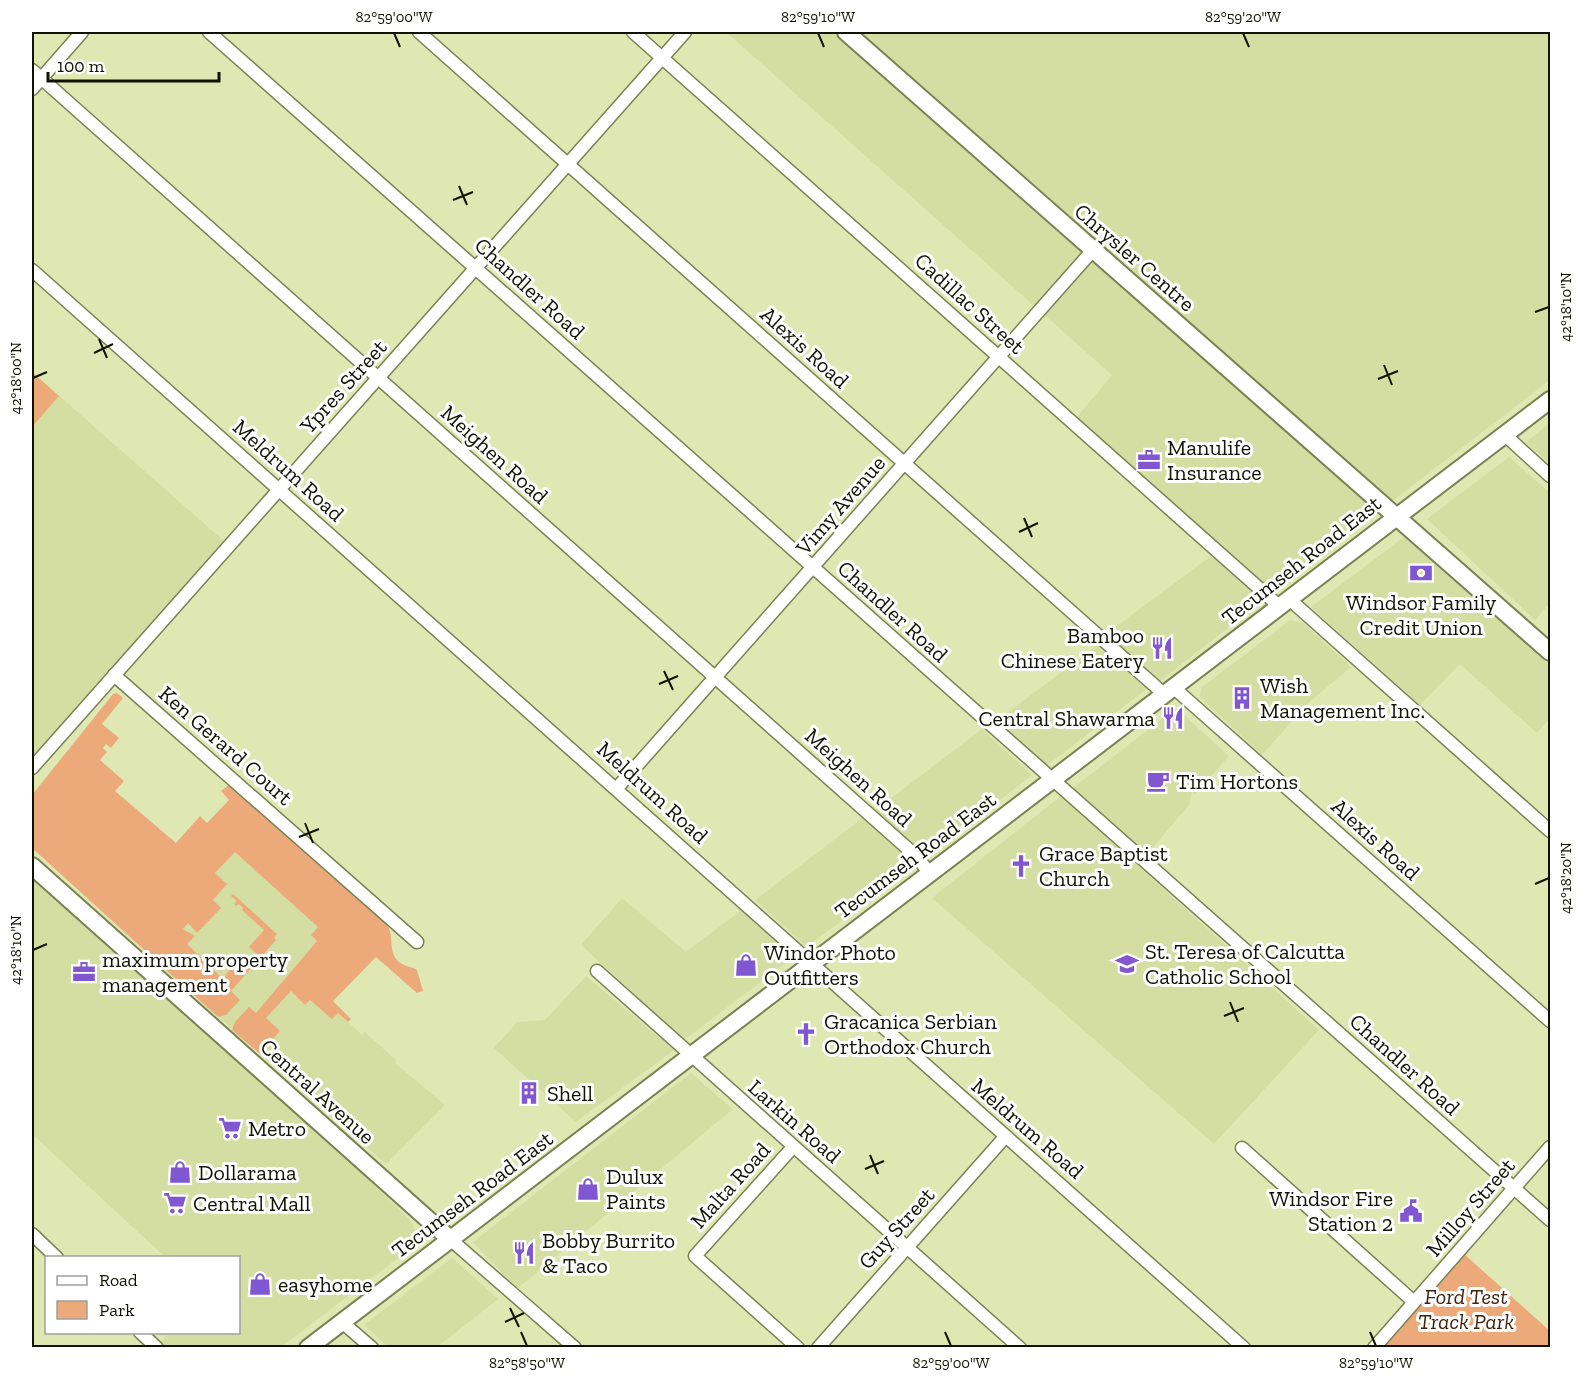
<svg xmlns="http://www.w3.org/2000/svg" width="1582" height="1379" viewBox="0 0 1582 1379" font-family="'Zilla Slab',serif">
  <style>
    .built { fill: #d4dea2 }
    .green { fill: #ecaa7b }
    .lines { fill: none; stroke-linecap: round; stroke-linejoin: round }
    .street-casing { stroke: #7a8251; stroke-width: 15 }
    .secondary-casing { stroke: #7a8251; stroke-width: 20 }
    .street { stroke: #fff; stroke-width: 12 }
    .secondary { stroke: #fff; stroke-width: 16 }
    .ticks { fill: none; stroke: #101302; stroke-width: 2 }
    .labels { text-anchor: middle; stroke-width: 6; stroke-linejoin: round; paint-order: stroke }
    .street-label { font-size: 22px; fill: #101302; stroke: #fff }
    .poi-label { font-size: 22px; fill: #101302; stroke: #fff; text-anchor: start }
    .park-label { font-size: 22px; font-style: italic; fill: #41230c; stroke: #fff }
    .neatline { fill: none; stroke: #101302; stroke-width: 2 }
    .ticks-label { font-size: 15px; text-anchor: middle; fill: #101302 }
  </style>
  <rect width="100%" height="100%" fill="#dfe8b3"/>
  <g class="built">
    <path d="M 726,32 L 1550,32 L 1550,380 L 1274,592 L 1076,418 L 1112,375 Z"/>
    <path d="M 32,372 L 224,541 L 32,758 Z"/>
    <path d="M 1550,423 L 1550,464 L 1526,442 Z"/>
    <path d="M 1509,457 L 1550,493 L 1550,603 L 1535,620 L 1427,519 Z"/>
    <path d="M 1404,537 L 1550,666 L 1550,718 L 1537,733 L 1460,664 L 1420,705 L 1311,607 Z"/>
    <path d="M 1211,556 L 1262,601 L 1160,681 L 1106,634 Z"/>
    <path d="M 1290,620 L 1303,623 L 1351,667 L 1306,705 L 1262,755 L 1200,697 L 1201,688 Z"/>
    <path d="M 1098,645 L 1148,688 L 1046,766 L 995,722 Z"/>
    <path d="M 1176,708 L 1229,756 L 1195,794 L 1192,791 L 1189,805 L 1147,854 L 1073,788 Z"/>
    <path d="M 982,729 L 1032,775 L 927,857 L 873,812 Z"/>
    <path d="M 1061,796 L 1319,1030 L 1214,1144 L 932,898 Z"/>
    <path d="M 865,816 L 916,865 L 807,947 L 755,900 Z"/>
    <path d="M 237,845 L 329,926 L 293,971 L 362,1035 L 365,1032 L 396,1060 L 395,1063 L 445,1105 L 386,1164 L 142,950 Z"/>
    <path d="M 32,876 L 290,1104 L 411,1221 L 416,1234 L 406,1252 L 281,1347 L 167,1347 L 161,1342 L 170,1333 L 238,1332 L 238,1258 L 165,1257 L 32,1134 Z"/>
    <path d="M 622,898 L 686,952 L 743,909 L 795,956 L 684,1040 L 581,945 Z"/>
    <path d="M 586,976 L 674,1050 L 576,1122 L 494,1048 L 517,1022 L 545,1020 Z"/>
    <path d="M 691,1073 L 733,1109 L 517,1289 L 473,1242 Z"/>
    <path d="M 452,1258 L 498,1299 L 437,1347 L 388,1347 L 364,1325 Z"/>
  </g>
  <g class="green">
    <path d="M 32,372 L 59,396 L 32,427 Z"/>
    <path d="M 117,693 L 123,698 L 102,724 L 119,738 L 111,748 L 106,744 L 103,748 L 107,752 L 100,760 L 124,781 L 115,791 L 176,843 L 200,816 L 207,823 L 229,800 L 221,791 L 229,785 L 387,925 C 395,937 387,951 399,962 C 405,967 411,966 417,970 L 423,991 L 417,993 L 376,957 L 333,1001 L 351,1019 L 348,1022 L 338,1013 L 332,1019 L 310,1000 L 305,1005 L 291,991 L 266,1018 L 280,1031 L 260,1054 L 232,1030 L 235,1022 L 249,1007 L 256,1013 L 317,941 L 311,935 L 318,927 L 235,852 L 215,873 L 227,884 L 213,900 L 221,908 L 197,933 L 188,923 L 183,929 L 195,936 L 187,944 L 223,979 L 239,957 L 249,966 L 259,956 L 249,947 L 264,930 L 242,910 L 243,908 L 239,904 L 236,906 L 234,904 L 237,901 L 231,896 L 233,894 L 277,934 L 274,937 L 276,940 L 231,991 L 240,1000 L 226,1015 L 218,1017 L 32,848 L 32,795 L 113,694 Z"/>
    <path d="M 1464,1254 L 1550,1331 L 1550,1347 L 1381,1348 Z"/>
  </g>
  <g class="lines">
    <g class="street-casing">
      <g id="street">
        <path d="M 209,32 L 1550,1220"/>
        <path d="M 419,32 L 1164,694"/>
        <path d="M 633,32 L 1279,606"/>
        <path d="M 32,70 L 915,855 L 929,872"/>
        <path d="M 32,89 L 82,32"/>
        <path d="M 32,270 L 1244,1348"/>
        <path d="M 1505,435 L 1550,476"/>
        <path d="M 1288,598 L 1550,831"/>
        <path d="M 114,675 L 417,942"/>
        <path d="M 1173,687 L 1550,1021"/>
        <path d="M 32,768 L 685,32"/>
        <path d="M 617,788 L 1093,250"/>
        <path d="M 597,971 L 1020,1348"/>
        <path d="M 793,1147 L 695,1256 L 798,1348"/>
        <path d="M 1242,1148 L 1414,1302"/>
        <path d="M 32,1234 L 57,1258"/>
        <path d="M 450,1239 L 575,1348"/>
        <path d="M 342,1322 L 372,1348"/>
        <path d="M 140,1332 L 157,1348"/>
        <path d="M 818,1348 L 1005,1137"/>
        <path d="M 1374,1348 L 1550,1147"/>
      </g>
    </g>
    <g class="secondary-casing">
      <g id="secondary">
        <path d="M 846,32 L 1550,652"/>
        <path d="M 32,866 L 450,1239"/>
        <path d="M 308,1348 L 1550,400"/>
      </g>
    </g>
    <use href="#street" class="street"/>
    <use href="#secondary" class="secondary"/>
  </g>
  <path class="ticks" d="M 394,33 L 400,47M 818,33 L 824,47M 1243,33 L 1249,47M 459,186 L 467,205M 453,200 L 473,192M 1535,312 L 1549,307M 99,339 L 107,358M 94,353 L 113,344M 1384,365 L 1392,385M 33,378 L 47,372M 1378,379 L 1398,371M 1024,518 L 1032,537M 1019,532 L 1038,523M 664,671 L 673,690M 659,684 L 678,676M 305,823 L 313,843M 299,837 L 319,829M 1535,884 L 1549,878M 33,950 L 47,944M 1230,1002 L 1238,1022M 1224,1016 L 1244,1008M 870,1155 L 878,1174M 865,1169 L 884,1161M 510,1308 L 519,1327M 505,1322 L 524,1313M 521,1332 L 527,1346M 945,1332 L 951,1346M 1370,1332 L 1376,1346"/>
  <defs>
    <g id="office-bare" transform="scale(1.8)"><path d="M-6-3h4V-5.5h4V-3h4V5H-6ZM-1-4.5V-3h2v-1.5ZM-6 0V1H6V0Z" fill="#8057d0" stroke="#fff" stroke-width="2.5" paint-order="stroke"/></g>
    <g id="bank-bare" transform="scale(1.8)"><path d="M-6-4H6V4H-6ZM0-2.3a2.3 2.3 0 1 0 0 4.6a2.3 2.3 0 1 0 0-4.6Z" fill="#8057d0" stroke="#fff" stroke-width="2.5" paint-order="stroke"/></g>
    <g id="restaurant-bare" transform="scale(1.8)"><path d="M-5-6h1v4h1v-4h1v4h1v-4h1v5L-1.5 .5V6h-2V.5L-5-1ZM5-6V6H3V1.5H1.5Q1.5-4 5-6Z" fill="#8057d0" stroke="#fff" stroke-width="2.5" paint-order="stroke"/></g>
    <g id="building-bare" transform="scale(1.8)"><path d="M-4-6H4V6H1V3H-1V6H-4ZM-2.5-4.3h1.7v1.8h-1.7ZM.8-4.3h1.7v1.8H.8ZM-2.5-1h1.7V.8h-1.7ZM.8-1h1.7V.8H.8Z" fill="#8057d0" stroke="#fff" stroke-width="2.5" paint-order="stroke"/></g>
    <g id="cafe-bare" transform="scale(1.8)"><path d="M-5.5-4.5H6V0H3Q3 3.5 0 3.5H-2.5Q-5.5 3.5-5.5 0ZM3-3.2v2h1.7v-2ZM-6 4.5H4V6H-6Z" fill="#8057d0" stroke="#fff" stroke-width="2.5" paint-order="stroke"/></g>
    <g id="church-bare" transform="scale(1.8)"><path d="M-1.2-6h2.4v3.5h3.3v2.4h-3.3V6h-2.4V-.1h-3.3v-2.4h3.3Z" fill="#8057d0" stroke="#fff" stroke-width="2.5" paint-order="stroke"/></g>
    <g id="school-bare" transform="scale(1.8)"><path d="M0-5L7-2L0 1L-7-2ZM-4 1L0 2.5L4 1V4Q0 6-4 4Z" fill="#8057d0" stroke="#fff" stroke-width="2.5" paint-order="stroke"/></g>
    <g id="shop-bare" transform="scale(1.8)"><path d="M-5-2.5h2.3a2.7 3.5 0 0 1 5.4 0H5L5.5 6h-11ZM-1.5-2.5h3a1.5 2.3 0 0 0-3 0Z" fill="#8057d0" stroke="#fff" stroke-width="2.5" paint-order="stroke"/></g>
    <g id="supermarket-bare" transform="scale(1.8)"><path d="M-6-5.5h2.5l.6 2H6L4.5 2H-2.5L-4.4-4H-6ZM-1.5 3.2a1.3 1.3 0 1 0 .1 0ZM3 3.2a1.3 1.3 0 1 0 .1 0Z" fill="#8057d0" stroke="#fff" stroke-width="2.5" paint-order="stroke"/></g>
    <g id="civic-bare" transform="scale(1.8)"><path d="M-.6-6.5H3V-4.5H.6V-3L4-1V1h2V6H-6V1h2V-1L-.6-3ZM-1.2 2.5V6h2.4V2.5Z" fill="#8057d0" stroke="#fff" stroke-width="2.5" paint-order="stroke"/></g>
  </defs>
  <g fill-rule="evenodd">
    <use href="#office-bare" x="1149" y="460"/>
    <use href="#bank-bare" x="1421" y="573"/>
    <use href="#restaurant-bare" x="1162" y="648"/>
    <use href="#building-bare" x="1242" y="698"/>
    <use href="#restaurant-bare" x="1173" y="718"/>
    <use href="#cafe-bare" x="1158" y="781"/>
    <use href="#church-bare" x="1021" y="866"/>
    <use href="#school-bare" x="1127" y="964"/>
    <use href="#shop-bare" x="746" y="965"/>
    <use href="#office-bare" x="84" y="972"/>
    <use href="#church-bare" x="806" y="1034"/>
    <use href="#building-bare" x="529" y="1093"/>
    <use href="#supermarket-bare" x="230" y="1128"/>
    <use href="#shop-bare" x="180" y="1172"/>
    <use href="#shop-bare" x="588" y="1189"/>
    <use href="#supermarket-bare" x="175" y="1203"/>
    <use href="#civic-bare" x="1411" y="1211"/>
    <use href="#restaurant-bare" x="524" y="1253"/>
    <use href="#shop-bare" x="260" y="1284"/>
  </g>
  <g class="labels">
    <g class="street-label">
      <text transform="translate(1135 257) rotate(41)" y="8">Chrysler Centre</text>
      <text transform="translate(530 288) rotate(42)" y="8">Chandler Road</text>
      <text transform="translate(970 303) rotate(42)" y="8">Cadillac Street</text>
      <text transform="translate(805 347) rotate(42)" y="8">Alexis Road</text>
      <text transform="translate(343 386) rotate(-48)" y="8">Ypres Street</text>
      <text transform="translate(495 454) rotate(42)" y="8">Meighen Road</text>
      <text transform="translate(289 470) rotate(42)" y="8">Meldrum Road</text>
      <text transform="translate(840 505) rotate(-49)" y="8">Vimy Avenue</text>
      <text transform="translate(1301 560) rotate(-38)" y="8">Tecumseh Road East</text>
      <text transform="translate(893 611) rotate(42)" y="8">Chandler Road</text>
      <text transform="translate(226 745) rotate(41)" y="8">Ken Gerard Court</text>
      <text transform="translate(859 777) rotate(42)" y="8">Meighen Road</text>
      <text transform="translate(653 792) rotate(42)" y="8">Meldrum Road</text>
      <text transform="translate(1376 839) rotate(42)" y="8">Alexis Road</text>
      <text transform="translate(915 855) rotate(-37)" y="8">Tecumseh Road East</text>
      <text transform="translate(1405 1064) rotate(42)" y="8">Chandler Road</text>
      <text transform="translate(318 1091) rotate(42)" y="8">Central Avenue</text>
      <text transform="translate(795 1121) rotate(41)" y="8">Larkin Road</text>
      <text transform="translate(1028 1128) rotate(41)" y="8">Meldrum Road</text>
      <text transform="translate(730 1185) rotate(-48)" y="8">Malta Road</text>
      <text transform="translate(472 1194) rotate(-37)" y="8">Tecumseh Road East</text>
      <text transform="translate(1470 1207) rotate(-49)" y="8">Milloy Street</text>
      <text transform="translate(896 1228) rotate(-48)" y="8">Guy Street</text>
    </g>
    <g class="poi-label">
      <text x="1167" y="455">Manulife<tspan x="1167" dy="25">Insurance</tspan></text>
      <text x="1421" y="610" text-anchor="middle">Windsor Family<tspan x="1421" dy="25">Credit Union</tspan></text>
      <text x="1144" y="643" text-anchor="end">Bamboo<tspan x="1144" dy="25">Chinese Eatery</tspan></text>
      <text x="1260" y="693">Wish<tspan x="1260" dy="25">Management Inc.</tspan></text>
      <text x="1155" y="726" text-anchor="end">Central Shawarma</text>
      <text x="1176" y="789">Tim Hortons</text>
      <text x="1039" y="861">Grace Baptist<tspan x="1039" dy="25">Church</tspan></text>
      <text x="1145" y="959">St. Teresa of Calcutta<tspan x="1145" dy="25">Catholic School</tspan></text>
      <text x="764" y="960">Windor Photo<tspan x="764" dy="25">Outfitters</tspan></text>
      <text x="102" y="967">maximum property<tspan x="102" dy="25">management</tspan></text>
      <text x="824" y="1029">Gracanica Serbian<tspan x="824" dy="25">Orthodox Church</tspan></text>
      <text x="547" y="1101">Shell</text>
      <text x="248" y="1136">Metro</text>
      <text x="198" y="1180">Dollarama</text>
      <text x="606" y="1184">Dulux<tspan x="606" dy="25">Paints</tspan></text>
      <text x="1393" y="1206" text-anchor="end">Windsor Fire<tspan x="1393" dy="25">Station 2</tspan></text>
      <text x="193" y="1211">Central Mall</text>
      <text x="542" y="1248">Bobby Burrito<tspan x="542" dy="25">&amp; Taco</tspan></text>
      <text x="278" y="1292">easyhome</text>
    </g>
    <g class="park-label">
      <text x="1466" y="1304">Ford Test<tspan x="1466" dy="25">Track Park</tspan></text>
    </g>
  </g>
  <rect width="1582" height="1379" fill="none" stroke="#ffffff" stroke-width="66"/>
  <rect x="45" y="1256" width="195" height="78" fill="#ffffff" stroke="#9fa19a" stroke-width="1.5"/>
  <rect x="57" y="1276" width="30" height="9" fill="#ffffff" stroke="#9fa19a" stroke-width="1.5"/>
  <text x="99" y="1286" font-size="18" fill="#101302">Road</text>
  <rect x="57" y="1301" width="30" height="18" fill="#ecaa7b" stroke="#9fa19a" stroke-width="1.5"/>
  <text x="99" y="1316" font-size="18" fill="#101302">Park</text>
  <path d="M48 72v9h171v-9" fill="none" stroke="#101302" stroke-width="3"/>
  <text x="57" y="72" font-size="18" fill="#101302" stroke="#ffffff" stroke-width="4.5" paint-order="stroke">100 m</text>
  <rect x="33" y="33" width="1516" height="1313" class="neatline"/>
  <g class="ticks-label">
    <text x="394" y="22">82°59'00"W</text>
    <text x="818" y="22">82°59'10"W</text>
    <text x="1243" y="22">82°59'20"W</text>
    <text transform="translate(1566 307) rotate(-90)" y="5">42°18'10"N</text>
    <text transform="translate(16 378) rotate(-90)" y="5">42°18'00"N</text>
    <text transform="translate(1566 878) rotate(-90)" y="5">42°18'20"N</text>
    <text transform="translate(16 950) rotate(-90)" y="5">42°18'10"N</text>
    <text x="527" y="1368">82°58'50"W</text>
    <text x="951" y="1368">82°59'00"W</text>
    <text x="1376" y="1368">82°59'10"W</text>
  </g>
</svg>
